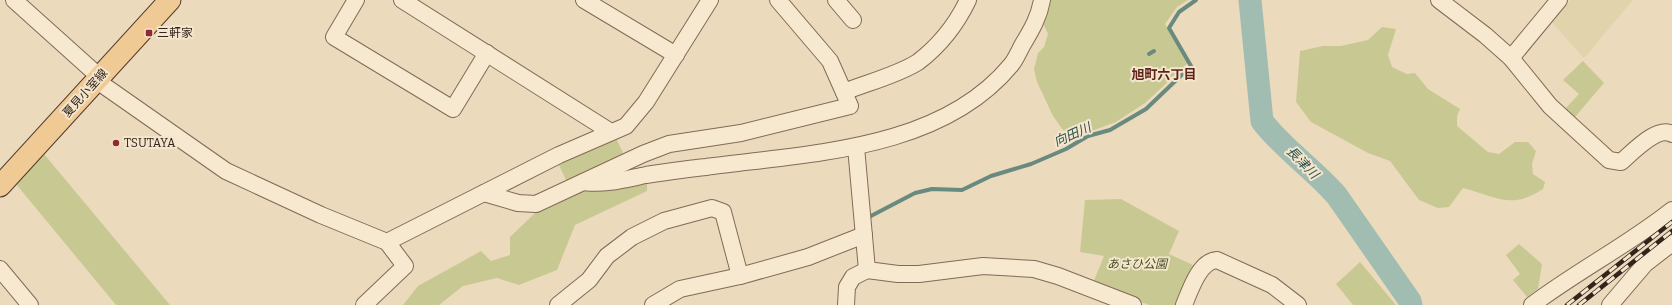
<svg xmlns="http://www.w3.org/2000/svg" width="1672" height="305" viewBox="0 0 1672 305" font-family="Bitter,'Noto Sans JP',serif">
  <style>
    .farmland { fill: #e1d3ab }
    .green { fill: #c8c992 }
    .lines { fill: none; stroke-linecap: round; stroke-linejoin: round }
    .stream { stroke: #698a7f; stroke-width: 4 }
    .river { stroke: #a1bdb2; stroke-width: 23 }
    .minor-casing { stroke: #836a57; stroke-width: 18 }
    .major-casing { stroke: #51392c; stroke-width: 23 }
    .minor { stroke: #f7e8d0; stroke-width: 16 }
    .major { stroke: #f0ca95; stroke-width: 21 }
    .rail-casing { stroke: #33241b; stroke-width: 4.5 }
    .rail { stroke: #f4e5cd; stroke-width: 3; stroke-dasharray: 9; stroke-linecap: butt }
    .poi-dot { fill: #902934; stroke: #f4e5cd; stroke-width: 1.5 }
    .labels { text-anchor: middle; stroke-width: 4; stroke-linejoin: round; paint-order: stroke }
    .poi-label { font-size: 12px; fill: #33241b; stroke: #f4e5cd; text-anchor: start }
    .street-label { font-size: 12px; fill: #33241b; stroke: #f4e5cd }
    .park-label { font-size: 12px; font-style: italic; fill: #484f22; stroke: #f4e5cd }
    .neighbourhood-label { font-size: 13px; font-weight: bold; fill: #5e241c; stroke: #f4e5cd }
    .water-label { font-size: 13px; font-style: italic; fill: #2b524c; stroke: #f4e5cd }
  </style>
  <rect width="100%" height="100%" fill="#ecdabd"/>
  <path class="farmland" d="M 1570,0 L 1633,0 L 1584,58 L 1551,21 Z"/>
  <g class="green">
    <path d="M 1047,0 L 1188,0 L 1177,7 L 1165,24 L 1188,63 L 1145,103 L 1116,122 L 1089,132 L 1078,134 L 1063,130 L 1053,116 L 1037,82 L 1034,69 L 1038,53 L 1044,47 L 1048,34 L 1042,21 Z"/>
    <path d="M 1382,27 L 1396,29 L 1388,55 L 1392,67 L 1407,74 L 1415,73 L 1428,89 L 1460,109 L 1457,116 L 1457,126 L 1488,152 L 1499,154 L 1515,142 L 1528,142 L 1536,151 L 1532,164 L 1533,174 L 1545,182 L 1543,189 C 1511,210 1497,197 1463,188 L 1449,207 L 1438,208 L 1419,200 L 1390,161 L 1368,153 L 1311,122 L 1296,102 L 1300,51 L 1323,46 L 1341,46 L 1368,40 Z"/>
    <path d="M 1583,61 L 1604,83 L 1575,117 L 1569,116 L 1563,111 L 1579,94 L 1563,80 Z"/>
    <path d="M 615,136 L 625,157 L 568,184 L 558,163 Z"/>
    <path d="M 44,154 L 170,305 L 116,305 L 16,184 Z"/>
    <path d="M 624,184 L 647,184 L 647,191 L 575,225 L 557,270 L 519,285 L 497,278 L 463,286 L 439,305 L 403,305 L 418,286 L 481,251 L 491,261 L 510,255 L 510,237 L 535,213 L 551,201 L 586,186 Z"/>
    <path d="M 1121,199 L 1179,231 L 1169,254 L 1193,265 L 1175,305 L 1149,305 L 1093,283 L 1104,256 L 1080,252 L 1085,200 Z"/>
    <path d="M 1519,244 L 1542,264 L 1538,289 L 1527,297 L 1513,280 L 1520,274 L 1506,255 Z"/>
    <path d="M 1360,262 L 1396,305 L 1353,305 L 1336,284 Z"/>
  </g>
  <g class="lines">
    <g class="stream">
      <path d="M 1149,54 L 1154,51"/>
      <path d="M 869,217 L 915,193 L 932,189 L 962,190 L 991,176 L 1031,164 L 1066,149 L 1088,136 L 1110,130 L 1146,109 L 1191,66 L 1169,28 L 1179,12 L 1196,0"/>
    </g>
    <path class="river" d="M 1250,0 L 1262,121 C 1283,149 1314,169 1337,196 L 1410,301 L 1411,305"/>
    <g class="minor-casing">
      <g id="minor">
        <path d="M 14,0 L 93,71 L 103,85 L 226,171 L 321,215 L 387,242 L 405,266 L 364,305"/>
        <path d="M 356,0 L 334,37 L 453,109 L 487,53"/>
        <path d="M 402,0 L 611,132"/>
        <path d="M 584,0 L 676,55"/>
        <path d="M 836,0 L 853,20"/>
        <path d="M 1439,0 L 1485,35 L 1511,58 L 1550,106 L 1609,160 L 1621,162 C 1632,153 1657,125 1672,134"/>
        <path d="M 1511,58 L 1559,0"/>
        <path d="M 844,92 C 866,83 898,75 918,62 C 939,46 957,23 968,0"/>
        <path d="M 856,147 L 867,270"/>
        <path d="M 584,182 C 605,185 626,179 646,175 C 666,172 686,169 706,167 C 808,153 940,151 1011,65 C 1016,59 1019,51 1023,44 C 1032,29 1039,17 1042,0"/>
        <path d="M 484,193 L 518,203 L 536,204 L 643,154 L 669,144 L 741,133 L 850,106 L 830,61 L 778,0"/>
        <path d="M 387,242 L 559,155 L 626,126 L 646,102 L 710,0"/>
        <path d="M 0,269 L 30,305"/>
        <path d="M 558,305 L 589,280 L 607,256 L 632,237 L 664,221 L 712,208 L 723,212 L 740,276"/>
        <path d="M 653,305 L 680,289 L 740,276 L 808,257 L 864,235"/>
        <path d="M 846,305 L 847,287 L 853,277 L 867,270 L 898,274 L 919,274 L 983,266 L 1034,269 L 1058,276 L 1133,305"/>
        <path d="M 1184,305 C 1190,291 1199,261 1217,260 L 1272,285 L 1298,305"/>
        <path d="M 1532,305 C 1577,271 1628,245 1672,210"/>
        <path d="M 1610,305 L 1645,264 L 1672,243"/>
      </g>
    </g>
    <g class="major-casing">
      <path id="major" d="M 0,186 L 170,0"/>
    </g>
    <use href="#minor" class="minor"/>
    <use href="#major" class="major"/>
    <g class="rail-casing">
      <g id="rail">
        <path d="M 1567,305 L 1672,222"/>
        <path d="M 1579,305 L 1672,231"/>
      </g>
    </g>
    <use href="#rail" class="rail"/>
  </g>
  <g class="poi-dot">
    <rect x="145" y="29" width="8" height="8" rx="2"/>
    <circle cx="116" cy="143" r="4"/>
  </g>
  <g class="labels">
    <g class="poi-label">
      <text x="157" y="37">三軒家</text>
      <text x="124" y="147">TSUTAYA</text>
    </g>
    <g class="street-label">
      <text transform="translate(85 93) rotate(-48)" y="4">夏見小室線</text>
    </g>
    <g class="park-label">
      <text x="1137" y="268">あさひ公園</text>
    </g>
    <g class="neighbourhood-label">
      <text x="1164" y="79">旭町六丁目</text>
    </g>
    <g class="water-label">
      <text transform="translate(1072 134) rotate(-24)" y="5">向田川</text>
      <text transform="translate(1303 162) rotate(45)" y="5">長津川</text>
    </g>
  </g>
</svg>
